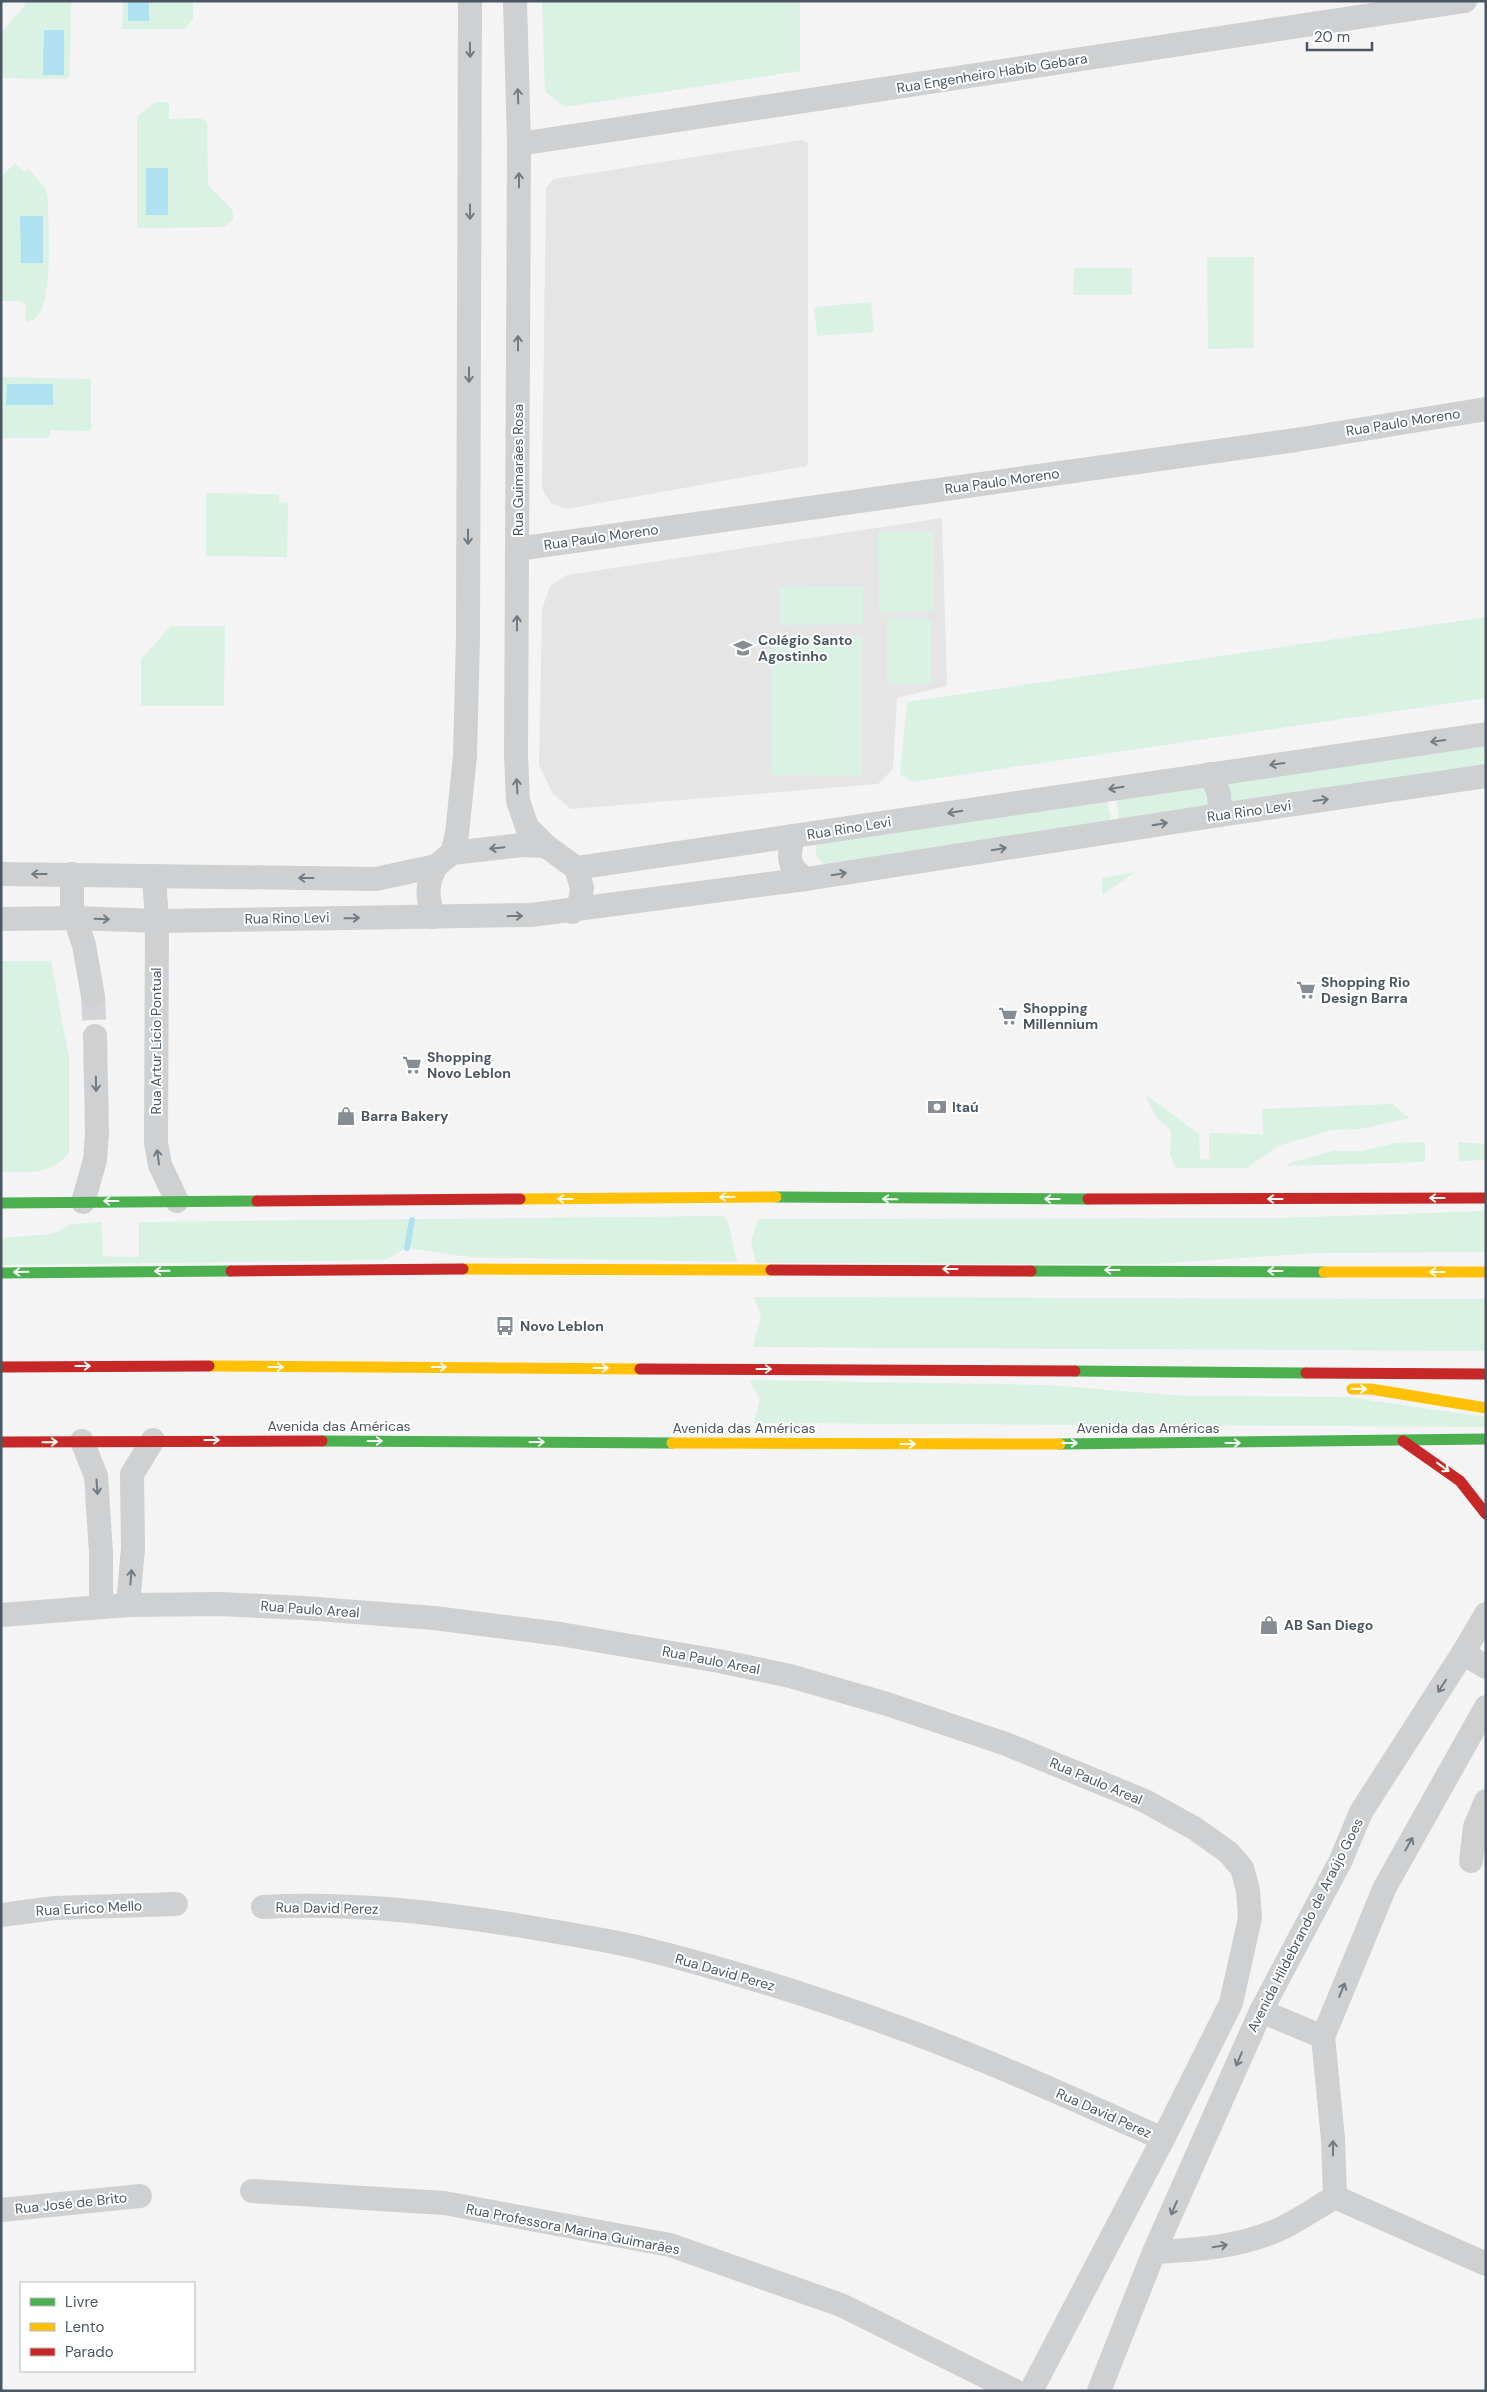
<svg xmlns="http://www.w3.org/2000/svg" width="1487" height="2392" viewBox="0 0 1487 2392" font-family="'DM Sans',sans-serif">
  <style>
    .education { fill: #e6e5e6 }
    .green { fill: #d9f2e3 }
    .water { fill: #aee2f0 }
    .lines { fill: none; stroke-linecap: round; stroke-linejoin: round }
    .stream { stroke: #aee2f0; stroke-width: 6 }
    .street-tunnel { stroke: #d2d4d7; stroke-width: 24; stroke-dasharray: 24 12; stroke-linecap: butt }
    .street { stroke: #ced0d2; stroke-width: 24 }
    .fast { stroke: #4caf50; stroke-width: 11 }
    .slow { stroke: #ffc107; stroke-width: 11 }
    .jam { stroke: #c62828; stroke-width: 11 }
    .oneway { stroke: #727b83 }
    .oneway2 { stroke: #f6fbf6 }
    .labels { text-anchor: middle; stroke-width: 4; stroke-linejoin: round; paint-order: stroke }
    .street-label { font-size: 14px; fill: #4a5661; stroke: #fff }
    .poi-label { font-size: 14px; font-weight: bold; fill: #4a5661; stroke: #fff; text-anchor: start }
  </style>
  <rect width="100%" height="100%" fill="#f4f4f4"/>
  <g class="education">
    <path d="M 802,140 L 808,143 L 808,462 L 806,466 L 567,509 L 551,503 L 542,489 L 546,187 L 554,179 Z"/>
    <path d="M 942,518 L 947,686 L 897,698 L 893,769 L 878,784 L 571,809 L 553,794 L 539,765 L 542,609 L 550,586 L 567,575 Z"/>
  </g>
  <g class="green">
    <path d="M 29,1 L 71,1 L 70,76 L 65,79 L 3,78 L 1,75 L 1,33 Z"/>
    <path d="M 123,1 L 193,1 L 193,20 L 184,29 L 122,29 Z"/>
    <path d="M 542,1 L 800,1 L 800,71 L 565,107 L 545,92 Z"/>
    <path d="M 156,102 L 169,102 L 169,119 L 200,118 L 207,122 L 208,185 L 233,211 L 233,220 L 224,227 L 137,228 L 137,117 Z"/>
    <path d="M 15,163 L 24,172 L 28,168 L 46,189 L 48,202 C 48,231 53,287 40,312 C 37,318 32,321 25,322 L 26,305 L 20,301 L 1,301 L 1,177 Z"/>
    <path d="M 1207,257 L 1254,257 L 1254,348 L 1208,349 Z"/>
    <path d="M 1074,268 L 1132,268 L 1132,295 L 1073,295 Z"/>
    <path d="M 871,302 L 874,332 L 817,336 L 814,307 Z"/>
    <path d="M 1,377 L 91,379 L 91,431 L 50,430 L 49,438 L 1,438 Z"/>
    <path d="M 206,493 L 279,494 L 279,502 L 288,503 L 287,557 L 206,556 Z"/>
    <path d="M 878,532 L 933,532 L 934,611 L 879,612 Z"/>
    <path d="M 863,586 L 863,624 L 781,625 L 780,587 Z"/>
    <path d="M 1486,617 L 1486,698 L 912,782 L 900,774 L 907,702 Z"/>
    <rect x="887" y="619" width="44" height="65"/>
    <path d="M 171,626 L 225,626 L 224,706 L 141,706 L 141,659 Z"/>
    <path d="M 773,635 L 862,636 L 862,776 L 772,775 Z"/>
    <path d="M 1486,741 L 1486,768 L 1228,805 L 1220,780 Z"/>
    <path d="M 1203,782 L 1211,808 L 1119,820 L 1116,796 Z"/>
    <path d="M 1107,800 L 1111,817 L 1109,822 L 827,864 C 816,861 812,851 819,841 Z"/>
    <path d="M 1135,872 L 1102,895 L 1102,878 Z"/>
    <path d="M 1,961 L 51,961 L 69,1058 L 69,1153 C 48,1177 30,1171 1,1172 Z"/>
    <path d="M 1146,1095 L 1199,1134 L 1200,1160 L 1209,1159 L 1209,1133 L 1263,1134 L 1262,1109 L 1392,1104 L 1410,1118 L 1360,1129 L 1332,1130 L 1278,1146 L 1247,1168 L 1176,1168 L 1170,1155 L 1171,1131 C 1168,1126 1163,1124 1159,1120 C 1155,1117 1147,1100 1146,1095 Z"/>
    <path d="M 1425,1142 L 1425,1162 L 1287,1166 L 1289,1163 L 1334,1151 L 1363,1151 L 1394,1143 Z"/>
    <path d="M 1458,1142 L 1486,1144 L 1486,1160 L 1459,1161 Z"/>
    <path d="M 1486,1211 L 1486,1252 L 1318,1253 L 1154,1264 L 756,1263 L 751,1242 L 758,1219 L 1281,1218 Z"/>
    <path d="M 724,1216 C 733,1229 731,1247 738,1262 L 469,1257 L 407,1248 L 385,1260 L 1,1265 L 1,1238 L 53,1234 L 71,1224 L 102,1222 L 103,1256 L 139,1257 L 139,1222 Z"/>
    <path d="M 754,1297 L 1486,1299 L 1486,1351 L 753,1347 L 761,1316 Z"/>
    <path d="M 749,1380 L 1047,1385 L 1186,1396 L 1347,1397 L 1486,1417 L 1486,1427 L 754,1423 L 760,1399 Z"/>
  </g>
  <g class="water">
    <rect x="128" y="1" width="21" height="20"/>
    <path d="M 44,30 L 64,30 L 64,75 L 43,75 Z"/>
    <rect x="146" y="168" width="22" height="47"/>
    <path d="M 20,216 L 43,216 L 43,263 L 21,263 Z"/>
    <path d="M 7,384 L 53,384 L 53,405 L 6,405 Z"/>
  </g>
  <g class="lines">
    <path class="stream" d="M 407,1248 L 412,1220"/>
    <path class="street-tunnel" d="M 93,996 L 95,1036"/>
    <g class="street">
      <path d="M 515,1 L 519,144 L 516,756 L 518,801 L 527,827 L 546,846 L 576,868 L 582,888 L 580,902 L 572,912"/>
      <path d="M 519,144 L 1465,1"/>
      <path d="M 517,549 L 1296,440 L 1486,409"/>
      <path d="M 1211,774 L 1219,794 L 1220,815"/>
      <path d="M 793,836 C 788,857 787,867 806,879 L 1220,815 L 1486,776"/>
      <path d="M 452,853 L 457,834 L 465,756 L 468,636 L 470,1"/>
      <path d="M 576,868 L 1486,734"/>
      <path d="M 1,874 L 376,879 L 436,866 L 452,853 L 522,845 L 546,846"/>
      <path d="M 72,874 L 72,909 L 84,945 L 93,996"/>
      <path d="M 154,877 L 157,921 L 156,1143 L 160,1165 L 177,1201"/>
      <path d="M 433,917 C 427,895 426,885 436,866"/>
      <path d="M 1,919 L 75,918 L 157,921 L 531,915 L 806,879"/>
      <path d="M 83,1202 L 95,1160 L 97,1132 L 95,1036"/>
      <path d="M 82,1441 L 96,1476 L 101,1553 L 101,1607"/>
      <path d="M 128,1605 L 133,1548 L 132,1474 L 153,1440"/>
      <path d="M 1,1615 L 128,1605 L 220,1604 L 304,1608 L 434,1618 L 560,1634 L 719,1661 L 790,1676 L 887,1704 L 1006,1744 L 1145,1801 L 1194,1828 L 1228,1852 L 1242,1868 L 1248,1890 L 1250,1918 L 1231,2003 L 1163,2139 L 1031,2391"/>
      <path d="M 1463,1653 L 1486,1667"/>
      <path d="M 1471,1861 L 1475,1827 L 1486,1801"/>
      <path d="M 263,1907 C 347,1902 433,1912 516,1925 C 556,1932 597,1938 637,1947 C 730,1970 822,1999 911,2032 C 997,2064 1080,2102 1163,2139"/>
      <path d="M 1,1915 L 55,1908 L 176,1904"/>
      <path d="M 1261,2011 L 1323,2037"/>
      <path d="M 252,2191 L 444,2203 L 670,2245 L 841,2305 L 1015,2391"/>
      <path d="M 1335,2197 L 1333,2139 L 1323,2037 L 1385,1887 L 1486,1707"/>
      <path d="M 1335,2197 L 1486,2264"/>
      <path d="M 1,2210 L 140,2196"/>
      <path d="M 1154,2252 C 1197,2250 1239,2247 1278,2230 C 1298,2221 1316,2208 1335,2197"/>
      <path d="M 1099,2391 L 1154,2252 L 1261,2011 L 1341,1860 L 1361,1812 L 1463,1653 L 1486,1614"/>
    </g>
    <g class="fast">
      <path d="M 776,1197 L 1088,1199"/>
      <path d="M 1,1203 L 257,1201"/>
      <path d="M 1031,1271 L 1324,1272"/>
      <path d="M 1,1273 L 231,1271"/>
      <path d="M 1075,1371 L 1306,1373"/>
      <path d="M 322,1441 L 672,1443"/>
      <path d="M 1060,1444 L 1486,1439"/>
    </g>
    <g class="slow">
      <path d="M 520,1199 L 776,1197"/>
      <path d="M 463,1269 L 771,1270"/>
      <path d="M 1324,1272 L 1486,1272"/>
      <path d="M 209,1366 L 640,1369"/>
      <path d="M 1352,1389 L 1371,1389 L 1486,1408"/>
      <path d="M 672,1443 L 1060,1444"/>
    </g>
    <g class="jam">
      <path d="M 1088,1199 L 1486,1198"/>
      <path d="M 257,1201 L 520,1199"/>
      <path d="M 771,1270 L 1031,1271"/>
      <path d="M 231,1271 L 463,1269"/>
      <path d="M 1,1367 L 209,1366"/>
      <path d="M 640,1369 L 1075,1371"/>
      <path d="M 1306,1373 L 1486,1374"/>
      <path d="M 1403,1441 L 1460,1481 L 1486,1514"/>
      <path d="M 1,1442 L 322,1441"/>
    </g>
  </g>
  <defs><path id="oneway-shaft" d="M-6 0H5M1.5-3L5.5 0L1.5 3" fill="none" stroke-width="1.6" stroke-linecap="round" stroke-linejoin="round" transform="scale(1.25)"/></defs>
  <g class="oneway">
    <use href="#oneway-shaft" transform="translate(470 50) rotate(89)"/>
    <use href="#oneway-shaft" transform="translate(518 96) rotate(-92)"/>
    <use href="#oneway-shaft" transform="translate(519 180) rotate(-90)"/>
    <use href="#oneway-shaft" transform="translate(470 212) rotate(90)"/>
    <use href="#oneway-shaft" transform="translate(518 343) rotate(-90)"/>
    <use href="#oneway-shaft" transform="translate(469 375) rotate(90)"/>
    <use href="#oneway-shaft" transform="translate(468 537) rotate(90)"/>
    <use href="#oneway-shaft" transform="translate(517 623) rotate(-90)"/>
    <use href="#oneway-shaft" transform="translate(1438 741) rotate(172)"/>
    <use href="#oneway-shaft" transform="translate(1277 764) rotate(172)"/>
    <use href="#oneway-shaft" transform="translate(517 786) rotate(-93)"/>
    <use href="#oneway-shaft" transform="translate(1116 788) rotate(171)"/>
    <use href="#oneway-shaft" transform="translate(1321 800) rotate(-8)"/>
    <use href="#oneway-shaft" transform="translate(955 812) rotate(171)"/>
    <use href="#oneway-shaft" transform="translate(1160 824) rotate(-9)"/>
    <use href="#oneway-shaft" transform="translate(497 848) rotate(174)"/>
    <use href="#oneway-shaft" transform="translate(999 849) rotate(-9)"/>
    <use href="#oneway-shaft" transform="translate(39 874) rotate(180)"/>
    <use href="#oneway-shaft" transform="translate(839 874) rotate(-9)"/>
    <use href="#oneway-shaft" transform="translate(306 878) rotate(-180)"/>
    <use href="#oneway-shaft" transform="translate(515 916) rotate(-1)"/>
    <use href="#oneway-shaft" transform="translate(352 918) rotate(-1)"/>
    <use href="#oneway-shaft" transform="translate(102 919) rotate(2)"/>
    <use href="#oneway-shaft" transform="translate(96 1084) rotate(89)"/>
    <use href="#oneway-shaft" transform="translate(158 1157) rotate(-98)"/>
    <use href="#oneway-shaft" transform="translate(97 1487) rotate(86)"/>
    <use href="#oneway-shaft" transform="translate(131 1577) rotate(-85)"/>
    <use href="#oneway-shaft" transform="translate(1442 1686) rotate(123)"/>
    <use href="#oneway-shaft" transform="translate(1409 1844) rotate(-61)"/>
    <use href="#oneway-shaft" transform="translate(1342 1990) rotate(-68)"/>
    <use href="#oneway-shaft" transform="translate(1239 2059) rotate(113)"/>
    <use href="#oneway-shaft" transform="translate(1333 2148) rotate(-90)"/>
    <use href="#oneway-shaft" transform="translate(1174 2208) rotate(113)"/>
    <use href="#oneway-shaft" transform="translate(1220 2246) rotate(-10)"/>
  </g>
  <g class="oneway2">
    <use href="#oneway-shaft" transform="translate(727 1197) rotate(179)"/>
    <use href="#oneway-shaft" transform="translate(1437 1198) rotate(180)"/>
    <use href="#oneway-shaft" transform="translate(565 1199) rotate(180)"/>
    <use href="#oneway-shaft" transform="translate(890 1199) rotate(-179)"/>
    <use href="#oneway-shaft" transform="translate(1052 1199) rotate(180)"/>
    <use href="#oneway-shaft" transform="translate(1275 1199) rotate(180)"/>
    <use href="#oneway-shaft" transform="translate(111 1201) rotate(180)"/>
    <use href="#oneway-shaft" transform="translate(950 1269) rotate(-180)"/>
    <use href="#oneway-shaft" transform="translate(1112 1270) rotate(-180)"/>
    <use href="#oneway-shaft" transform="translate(162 1271) rotate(179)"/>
    <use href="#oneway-shaft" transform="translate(1275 1271) rotate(-180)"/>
    <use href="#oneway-shaft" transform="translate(21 1272) rotate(179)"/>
    <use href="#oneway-shaft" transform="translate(1437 1272) rotate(-180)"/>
    <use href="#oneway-shaft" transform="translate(83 1366)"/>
    <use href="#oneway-shaft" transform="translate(276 1367)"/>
    <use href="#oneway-shaft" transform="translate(439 1367)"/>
    <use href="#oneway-shaft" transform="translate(601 1368)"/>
    <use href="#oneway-shaft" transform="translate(764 1369)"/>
    <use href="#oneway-shaft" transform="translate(1359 1389) rotate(1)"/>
    <use href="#oneway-shaft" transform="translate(212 1440)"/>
    <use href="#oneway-shaft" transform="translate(375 1441)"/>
    <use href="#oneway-shaft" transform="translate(50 1442) rotate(-1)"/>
    <use href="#oneway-shaft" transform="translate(537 1442)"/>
    <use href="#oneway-shaft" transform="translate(1070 1443)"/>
    <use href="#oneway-shaft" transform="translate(1233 1443)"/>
    <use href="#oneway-shaft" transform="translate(908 1444)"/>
    <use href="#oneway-shaft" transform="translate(1443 1467) rotate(36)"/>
  </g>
  <defs>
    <g id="school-bare" transform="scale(1.5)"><path d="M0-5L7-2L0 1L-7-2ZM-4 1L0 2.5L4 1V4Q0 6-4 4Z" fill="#868d94" stroke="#fff" stroke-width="2.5" paint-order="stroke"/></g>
    <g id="supermarket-bare" transform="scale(1.5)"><path d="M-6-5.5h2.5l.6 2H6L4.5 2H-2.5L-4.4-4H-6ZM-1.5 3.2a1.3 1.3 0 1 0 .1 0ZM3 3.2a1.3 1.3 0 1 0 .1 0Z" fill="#868d94" stroke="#fff" stroke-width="2.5" paint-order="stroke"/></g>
    <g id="bank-bare" transform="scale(1.5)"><path d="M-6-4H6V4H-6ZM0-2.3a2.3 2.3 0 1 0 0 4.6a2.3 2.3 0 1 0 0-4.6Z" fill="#868d94" stroke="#fff" stroke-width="2.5" paint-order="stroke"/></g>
    <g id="shop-bare" transform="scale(1.5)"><path d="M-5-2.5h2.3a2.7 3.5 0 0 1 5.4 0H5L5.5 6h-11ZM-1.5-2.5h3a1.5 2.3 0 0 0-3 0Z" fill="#868d94" stroke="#fff" stroke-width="2.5" paint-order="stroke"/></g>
    <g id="bus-bare" transform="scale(1.5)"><path d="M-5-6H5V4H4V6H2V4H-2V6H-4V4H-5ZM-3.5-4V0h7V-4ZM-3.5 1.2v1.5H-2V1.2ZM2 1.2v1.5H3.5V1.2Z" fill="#868d94" stroke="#fff" stroke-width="2.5" paint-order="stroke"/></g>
  </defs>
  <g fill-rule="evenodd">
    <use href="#school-bare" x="743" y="648"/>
    <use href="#supermarket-bare" x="1306" y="990"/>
    <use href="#supermarket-bare" x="1008" y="1016"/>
    <use href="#supermarket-bare" x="412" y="1065"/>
    <use href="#bank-bare" x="937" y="1107"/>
    <use href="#shop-bare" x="346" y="1116"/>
    <use href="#bus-bare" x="505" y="1326"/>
    <use href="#shop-bare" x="1269" y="1625"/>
  </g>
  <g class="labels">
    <g class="street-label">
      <text transform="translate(992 73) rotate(-9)" y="5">Rua Engenheiro Habib Gebara</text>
      <text transform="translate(1403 422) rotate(-9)" y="5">Rua Paulo Moreno</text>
      <text transform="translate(518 470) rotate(-90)" y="5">Rua Guimarães Rosa</text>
      <text transform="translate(1002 481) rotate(-8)" y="5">Rua Paulo Moreno</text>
      <text transform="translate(601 537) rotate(-8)" y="5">Rua Paulo Moreno</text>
      <text transform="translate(1249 811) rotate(-8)" y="5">Rua Rino Levi</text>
      <text transform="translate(849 828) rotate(-9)" y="5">Rua Rino Levi</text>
      <text transform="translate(287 918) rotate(-1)" y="5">Rua Rino Levi</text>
      <text transform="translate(156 1041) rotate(-90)" y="5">Rua Artur Lício Pontual</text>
      <text x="339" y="1431">Avenida das Américas</text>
      <text x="744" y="1433">Avenida das Américas</text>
      <text x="1148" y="1433">Avenida das Américas</text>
      <text transform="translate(310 1609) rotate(4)" y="5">Rua Paulo Areal</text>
      <text transform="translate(711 1660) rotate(11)" y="5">Rua Paulo Areal</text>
      <text transform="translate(1096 1781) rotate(23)" y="5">Rua Paulo Areal</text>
      <text transform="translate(89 1908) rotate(-3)" y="5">Rua Eurico Mello</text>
      <text transform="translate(327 1908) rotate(1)" y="5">Rua David Perez</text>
      <text transform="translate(1305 1925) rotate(-63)" y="5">Avenida Hildebrando de Araújo Goes</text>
      <text transform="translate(725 1972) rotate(16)" y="5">Rua David Perez</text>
      <text transform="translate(1104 2113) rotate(24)" y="5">Rua David Perez</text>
      <text transform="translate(71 2203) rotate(-6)" y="5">Rua José de Brito</text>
      <text transform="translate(573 2229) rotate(11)" y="5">Rua Professora Marina Guimarães</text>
    </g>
    <g class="poi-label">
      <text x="758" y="645">Colégio Santo<tspan x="758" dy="16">Agostinho</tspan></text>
      <text x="1321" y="987">Shopping Rio<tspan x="1321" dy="16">Design Barra</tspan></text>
      <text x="1023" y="1013">Shopping<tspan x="1023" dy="16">Millennium</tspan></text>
      <text x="427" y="1062">Shopping<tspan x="427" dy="16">Novo Leblon</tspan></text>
      <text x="952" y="1112">Itaú</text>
      <text x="361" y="1121">Barra Bakery</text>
      <text x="520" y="1331">Novo Leblon</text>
      <text x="1284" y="1630">AB San Diego</text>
    </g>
  </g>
  <rect width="1487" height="2392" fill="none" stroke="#4a5661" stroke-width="5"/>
  <rect x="20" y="2282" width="175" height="90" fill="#ffffff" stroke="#b7bbc0"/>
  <rect x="30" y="2298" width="25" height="8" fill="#4caf50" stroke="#b7bbc0"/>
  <text x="65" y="2307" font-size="15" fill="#4a5661">Livre</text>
  <rect x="30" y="2323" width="25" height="8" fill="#ffc107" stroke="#b7bbc0"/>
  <text x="65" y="2332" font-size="15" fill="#4a5661">Lento</text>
  <rect x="30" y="2348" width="25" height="8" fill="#c62828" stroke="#b7bbc0"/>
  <text x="65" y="2357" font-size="15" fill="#4a5661">Parado</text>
  <path d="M1307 42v8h65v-8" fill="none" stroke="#4a5661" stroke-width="2.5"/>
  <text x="1314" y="42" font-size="15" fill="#4a5661" stroke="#ffffff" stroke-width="4" paint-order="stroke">20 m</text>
</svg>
